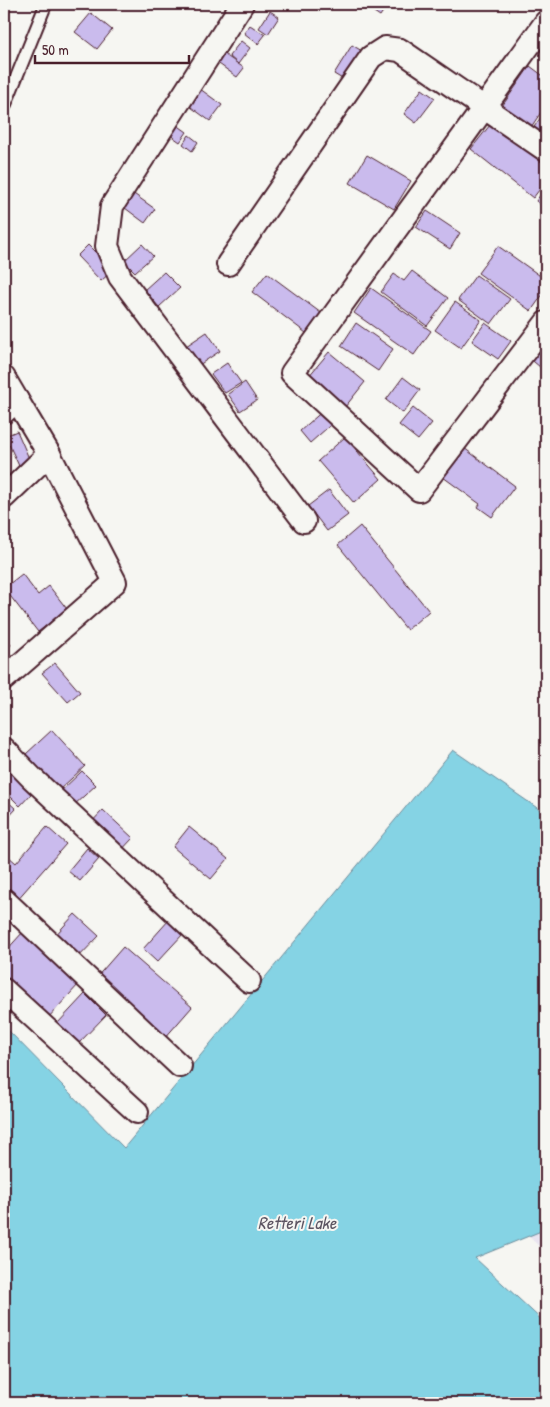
<svg xmlns="http://www.w3.org/2000/svg" width="550" height="1407" viewBox="0 0 550 1407" font-family="'Patrick Hand',sans-serif">
  <style>
    .built { fill: #e9e4f0 }
    .water { fill: #85d3e4; stroke: #6d8b9a }
    .building { fill: #cabbed; stroke: #4a1f2b }
    .lines { fill: none; stroke-linecap: round; stroke-linejoin: round }
    .service-casing { stroke: #4a1f2b; stroke-width: 15 }
    .minor-casing { stroke: #4a1f2b; stroke-width: 26 }
    .service { stroke: #f6f6f2; stroke-width: 11 }
    .minor { stroke: #f6f6f2; stroke-width: 22 }
    .labels { text-anchor: middle; stroke-width: 4; stroke-linejoin: round; paint-order: stroke }
    .water-label { font-size: 18px; font-style: italic; fill: #5c5562; stroke: #f6f6f2 }
  </style>
  <rect width="100%" height="100%" fill="#f6f6f2"/>
  <filter id="ink" filterUnits="userSpaceOnUse"><feTurbulence type="fractalNoise" baseFrequency=".02" numOctaves="2"/><feDisplacementMap in="SourceGraphic" scale="10" xChannelSelector="R" yChannelSelector="G"/><feConvolveMatrix kernelMatrix="1 2 1 2 8 2 1 2 1" color-interpolation-filters="sRGB"/></filter>
  <g filter="url(#ink)">
    <path class="built" d="M 546,1206 L 546,1253 L 517,1225 Z"/>
    <path class="water" d="M 453,750 L 546,814 L 546,1229 L 475,1258 L 546,1324 L 546,1403 L 4,1403 L 4,1026 L 124,1148 Z"/>
    <g class="building">
      <path d="M 371,4 L 388,4 L 380,16 L 368,8 Z"/>
      <path d="M 270,11 L 279,17 L 268,34 L 259,28 Z"/>
      <path d="M 91,13 L 112,30 L 97,49 L 75,32 Z"/>
      <path d="M 250,25 L 265,35 L 258,44 L 244,33 Z"/>
      <path d="M 241,41 L 250,48 L 238,64 L 229,56 Z"/>
      <path d="M 352,45 L 367,54 L 349,83 L 334,74 Z"/>
      <path d="M 218,50 L 244,68 L 237,77 L 212,59 Z"/>
      <path d="M 530,66 L 546,78 L 546,105 L 529,130 L 500,109 Z"/>
      <path d="M 196,86 L 222,105 L 210,121 L 184,102 Z"/>
      <path d="M 422,89 L 435,98 L 416,123 L 404,114 Z"/>
      <path d="M 546,110 L 546,137 L 532,130 Z"/>
      <path d="M 494,120 L 546,162 L 546,181 L 533,198 L 471,149 Z"/>
      <path d="M 173,122 L 187,132 L 180,142 L 166,132 Z"/>
      <path d="M 189,135 L 198,142 L 192,151 L 183,144 Z"/>
      <path d="M 367,155 L 411,181 L 394,209 L 350,183 Z"/>
      <path d="M 546,187 L 546,209 L 536,201 Z"/>
      <path d="M 131,192 L 155,209 L 145,223 L 121,205 Z"/>
      <path d="M 427,211 L 460,233 L 450,249 L 416,227 Z"/>
      <path d="M 142,244 L 153,256 L 135,272 L 124,261 Z"/>
      <path d="M 88,245 L 113,270 L 101,281 L 77,256 Z"/>
      <path d="M 498,246 L 546,280 L 546,290 L 531,311 L 478,273 Z"/>
      <path d="M 412,271 L 448,298 L 427,326 L 381,292 L 394,274 L 404,281 Z"/>
      <path d="M 164,272 L 180,288 L 159,307 L 144,290 Z"/>
      <path d="M 267,273 L 321,313 L 306,333 L 252,292 Z"/>
      <path d="M 476,275 L 510,299 L 491,324 L 458,300 Z"/>
      <path d="M 371,288 L 431,331 L 414,355 L 354,313 Z"/>
      <path d="M 455,302 L 481,320 L 461,348 L 435,330 Z"/>
      <path d="M 356,323 L 393,349 L 378,371 L 341,346 Z"/>
      <path d="M 485,323 L 511,341 L 498,359 L 472,341 Z"/>
      <path d="M 207,332 L 220,351 L 199,365 L 186,346 Z"/>
      <path d="M 546,333 L 546,372 L 528,357 Z"/>
      <path d="M 329,352 L 365,382 L 345,407 L 308,377 Z"/>
      <path d="M 227,363 L 241,383 L 225,393 L 211,374 Z"/>
      <path d="M 403,377 L 420,390 L 403,413 L 386,400 Z"/>
      <path d="M 245,382 L 257,400 L 240,411 L 228,394 Z"/>
      <path d="M 413,408 L 432,423 L 418,440 L 399,425 Z"/>
      <path d="M 325,409 L 335,421 L 310,443 L 300,431 Z"/>
      <path d="M 17,431 L 31,463 L 20,468 L 5,436 Z"/>
      <path d="M 345,437 L 381,479 L 354,503 L 318,461 Z"/>
      <path d="M 464,448 L 515,486 L 492,517 L 478,507 L 480,504 L 443,477 Z"/>
      <path d="M 329,490 L 348,515 L 327,531 L 308,506 Z"/>
      <path d="M 360,526 L 429,611 L 407,630 L 338,545 Z"/>
      <path d="M 22,574 L 38,595 L 49,586 L 67,609 L 38,632 L 4,588 Z"/>
      <path d="M 4,637 L 11,645 L 4,652 Z"/>
      <path d="M 55,663 L 80,692 L 68,702 L 42,673 Z"/>
      <path d="M 52,730 L 85,766 L 59,790 L 26,754 Z"/>
      <path d="M 9,770 L 32,793 L 20,806 L 4,790 L 4,775 Z"/>
      <path d="M 82,771 L 96,785 L 73,806 L 60,792 Z"/>
      <path d="M 4,798 L 16,809 L 4,822 Z"/>
      <path d="M 103,810 L 133,838 L 117,855 L 87,827 Z"/>
      <path d="M 47,827 L 66,844 L 16,901 L 4,890 L 4,858 L 7,855 L 16,863 Z"/>
      <path d="M 189,827 L 228,859 L 211,879 L 173,847 Z"/>
      <path d="M 87,848 L 99,859 L 80,881 L 68,871 Z"/>
      <path d="M 75,914 L 99,936 L 74,962 L 51,940 Z"/>
      <path d="M 169,920 L 184,933 L 157,962 L 143,949 Z"/>
      <path d="M 23,932 L 79,984 L 47,1019 L 4,978 L 4,953 Z"/>
      <path d="M 123,947 L 192,1007 L 164,1039 L 95,979 Z"/>
      <path d="M 85,994 L 106,1015 L 78,1044 L 57,1024 Z"/>
    </g>
    <g class="lines">
      <g class="service-casing">
        <path id="service" d="M 4,108 L 46,4"/>
      </g>
      <g class="minor-casing">
        <g id="minor">
          <path d="M 242,4 L 112,206 L 107,246 L 120,277 L 304,521"/>
          <path d="M 546,22 L 292,373 L 419,490 L 546,323"/>
          <path d="M 228,264 L 371,57 L 385,48 L 400,50 L 546,150"/>
          <path d="M 4,378 L 17,400"/>
          <path d="M 4,412 L 17,400 L 49,454 L 4,497"/>
          <path d="M 4,679 L 115,582 L 49,454"/>
          <path d="M 4,749 L 32,778 L 249,981"/>
          <path d="M 4,900 L 180,1066"/>
          <path d="M 4,990 L 137,1112"/>
        </g>
      </g>
      <use href="#service" class="service"/>
      <use href="#minor" class="minor"/>
    </g>
  </g>
  <g class="labels">
    <g class="water-label">
      <text x="297" y="1229">Retteri Lake</text>
    </g>
  </g>
  <rect width="550" height="1407" fill="none" stroke="#f6f6f2" stroke-width="20"/>
  <rect x="10" y="10" width="530" height="1387" fill="none" stroke="#4a1f2b" stroke-width="2" filter="url(#ink)"/>
  <path d="M35 55v8h154v-8" fill="none" stroke="#4a1f2b" stroke-width="2.5"/>
  <text x="42" y="55" font-size="15" fill="#4a1f2b" stroke="#f6f6f2" stroke-width="4" paint-order="stroke">50 m</text>
</svg>
